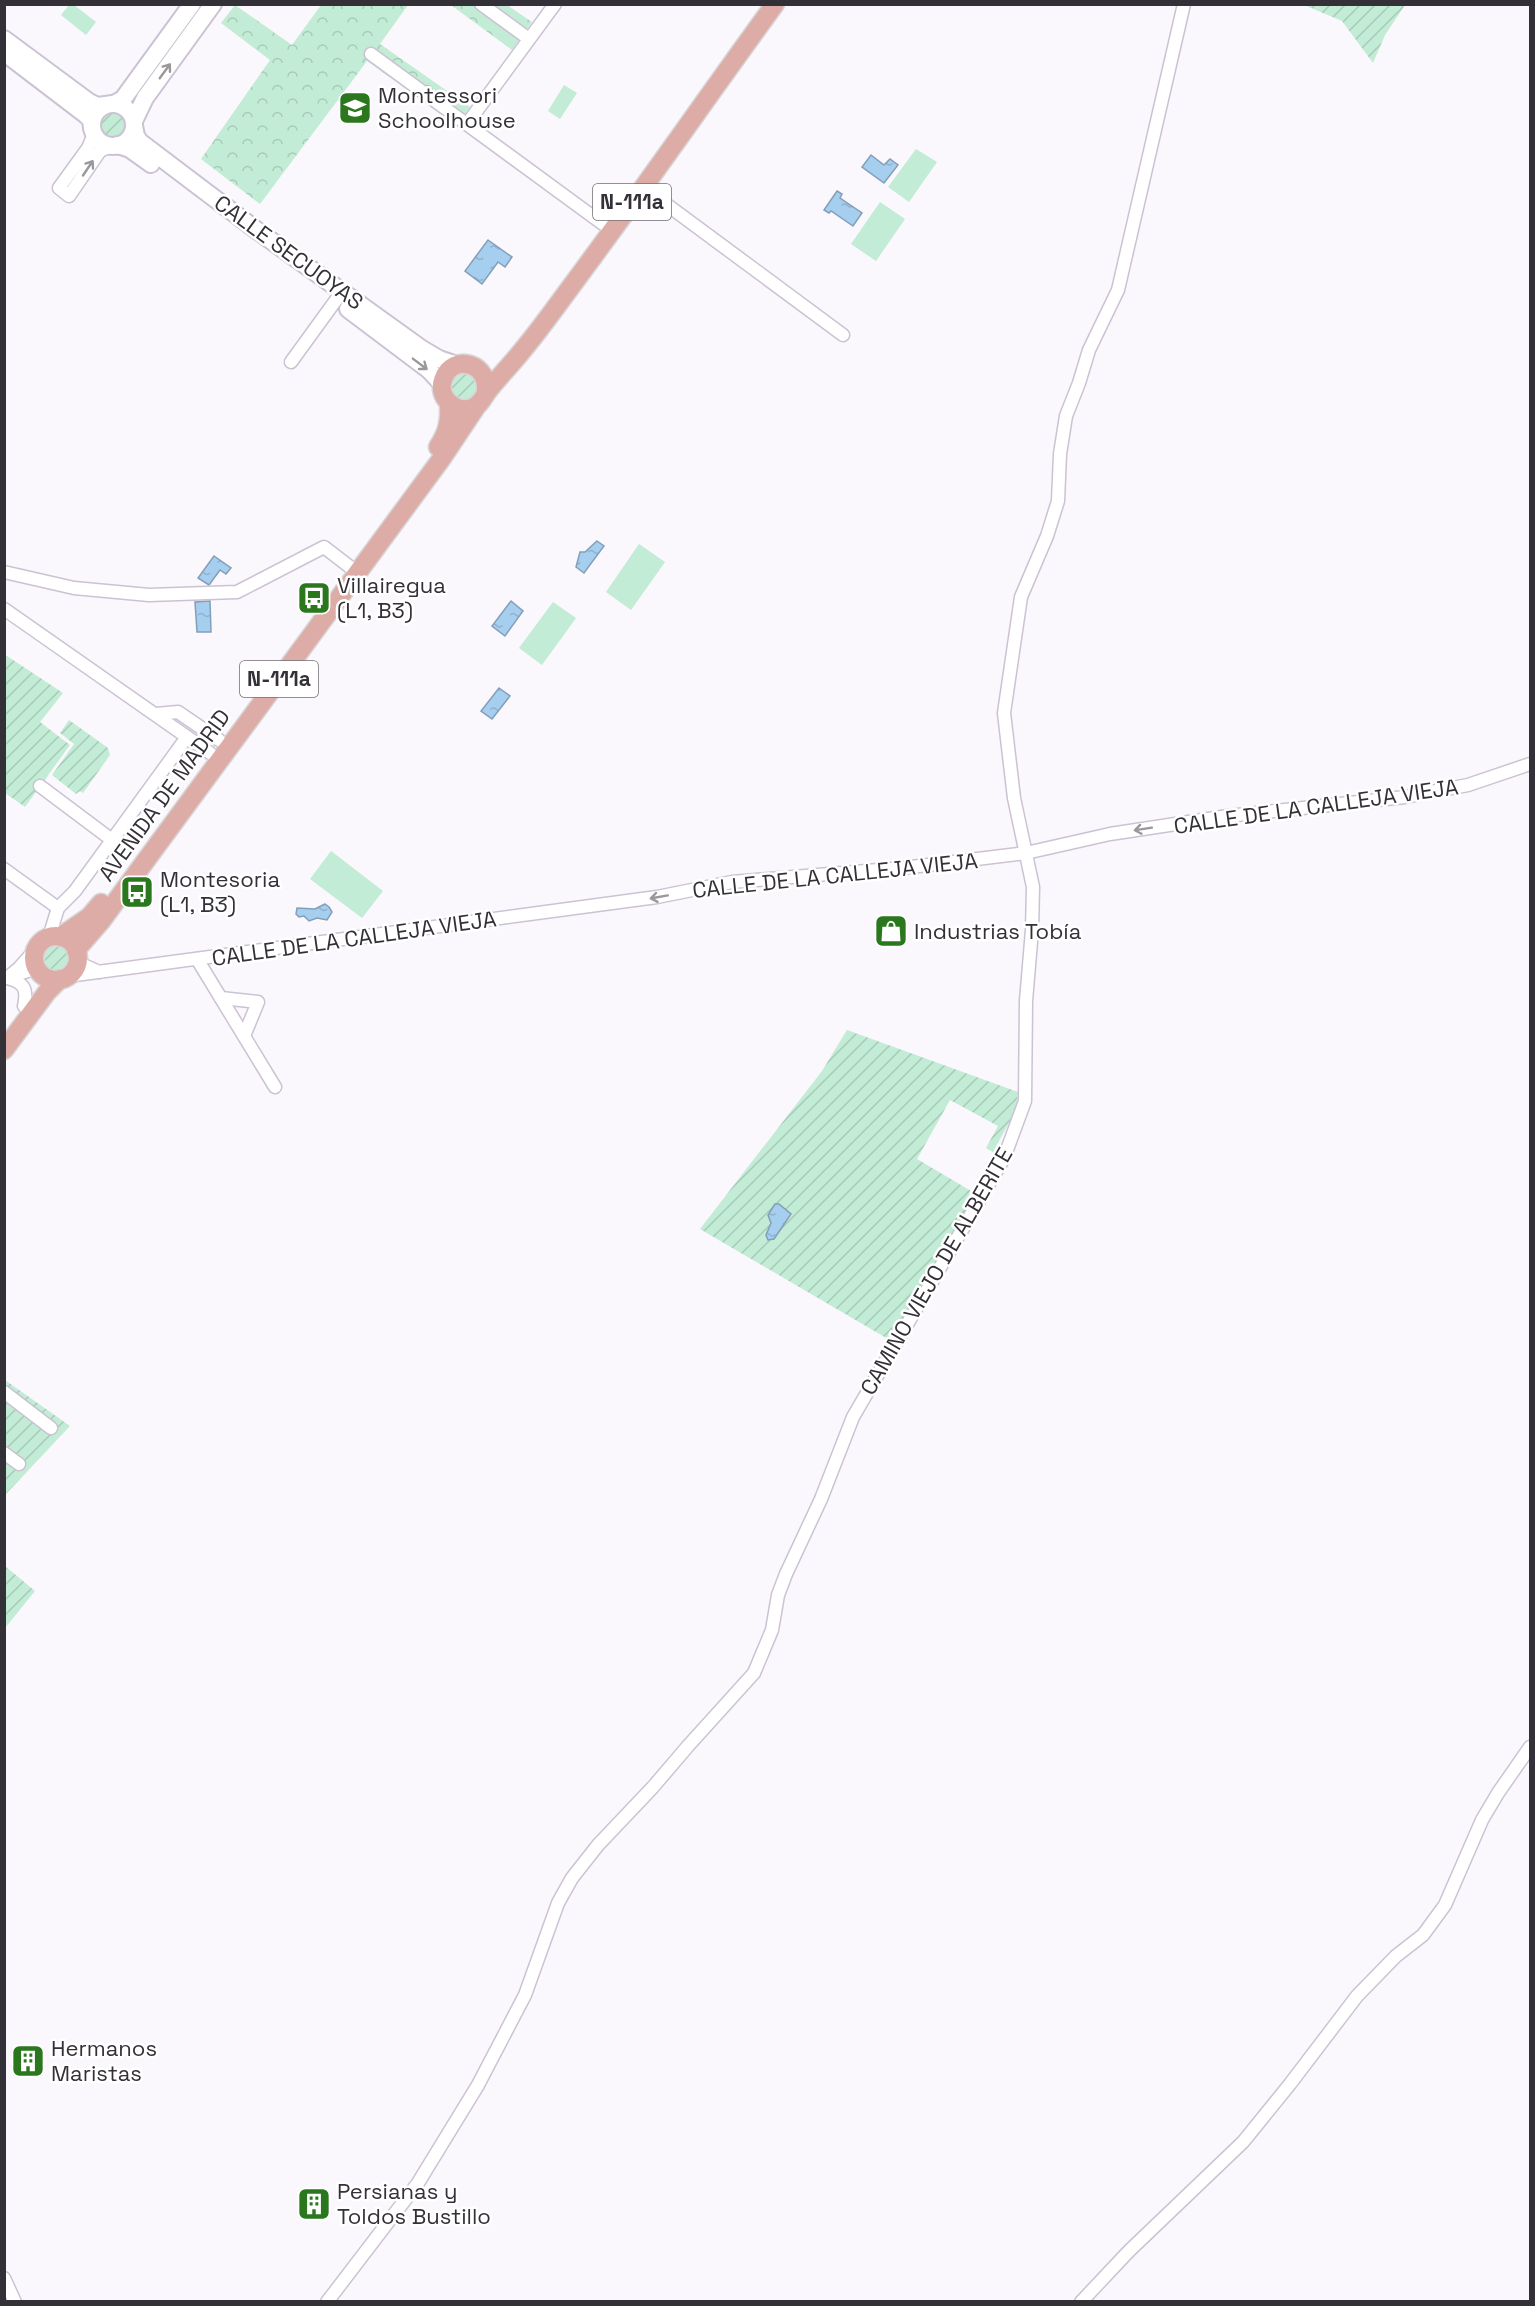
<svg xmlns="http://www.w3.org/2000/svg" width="1535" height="2306" viewBox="0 0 1535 2306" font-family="'Space Grotesk',sans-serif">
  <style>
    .park { fill: url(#park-crowns) }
    .garden { fill: url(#garden-furrows) }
    .pitch { fill: #c2ecd5 }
    .water { fill: url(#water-ripples); stroke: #839fb8; stroke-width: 1.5 }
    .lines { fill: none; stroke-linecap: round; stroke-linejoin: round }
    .street-casing { stroke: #cbc3d3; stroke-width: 15 }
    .secondary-casing { stroke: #cbc3d3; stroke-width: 20 }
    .primary-casing { stroke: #d6d6d7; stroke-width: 21 }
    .street { stroke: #fff; stroke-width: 12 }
    .secondary { stroke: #fff; stroke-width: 16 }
    .primary { stroke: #deaca7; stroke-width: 18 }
    .oneway { stroke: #9a989b }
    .labels { text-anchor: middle; stroke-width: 5; stroke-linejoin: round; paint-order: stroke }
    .shield { fill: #fff; stroke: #716e73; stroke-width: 1.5 }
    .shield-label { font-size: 21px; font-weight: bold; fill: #343037 }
    .poi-label { font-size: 22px; fill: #343037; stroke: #fff; text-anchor: start }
    .street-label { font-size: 22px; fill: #343037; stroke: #fff }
  </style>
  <defs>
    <pattern id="park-crowns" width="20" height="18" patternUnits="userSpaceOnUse" patternTransform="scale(1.5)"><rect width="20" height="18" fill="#c2ecd5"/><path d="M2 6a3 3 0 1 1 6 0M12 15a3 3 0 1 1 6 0" fill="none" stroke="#a7cbb7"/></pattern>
    <pattern id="garden-furrows" width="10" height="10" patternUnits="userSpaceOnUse" patternTransform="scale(1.5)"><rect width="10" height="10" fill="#c2ecd5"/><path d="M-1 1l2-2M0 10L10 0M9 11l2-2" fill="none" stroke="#a7cbb7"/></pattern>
    <pattern id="water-ripples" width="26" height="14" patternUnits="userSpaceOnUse" patternTransform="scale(1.5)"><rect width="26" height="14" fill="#a5ceef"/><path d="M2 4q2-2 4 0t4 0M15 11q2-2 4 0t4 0" fill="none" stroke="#8fb1ce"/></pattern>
  </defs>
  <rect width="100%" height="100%" fill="#faf7fd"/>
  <g class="park">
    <path d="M 235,5 L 292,45 L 321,5 L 408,5 L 380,44 L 470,107 L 456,125 L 367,61 L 260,204 L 201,159 L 270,60 L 221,23 Z"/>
    <path d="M 451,5 L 507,5 L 532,22 L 512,50 Z"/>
  </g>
  <g class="garden">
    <path d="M 1304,5 L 1405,5 L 1385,35 L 1373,63 L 1342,21 Z"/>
    <path d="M 117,107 C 145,121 123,157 99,138 L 96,116 L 100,111 Z"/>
    <circle cx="464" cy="386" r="14"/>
    <path d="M 4,654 L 63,693 L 40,722 L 70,745 L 25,807 L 5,793 Z"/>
    <path d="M 69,720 L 108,748 L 110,755 L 83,793 L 80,791 L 76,794 L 52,775 L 74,744 L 60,733 Z"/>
    <circle cx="56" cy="957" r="14"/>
    <path d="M 847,1030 L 1018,1092 L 1016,1110 L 993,1152 L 986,1148 L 998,1126 L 950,1100 L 917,1159 L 971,1191 L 968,1197 L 972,1200 L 906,1319 L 897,1323 L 888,1339 L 700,1229 L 822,1071 Z"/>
    <path d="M 5,1380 L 70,1426 L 5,1495 Z"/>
    <path d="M 5,1566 L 35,1591 L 5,1628 Z"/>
  </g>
  <g class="pitch">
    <path d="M 69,5 L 74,5 L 96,22 L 86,35 L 61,15 Z"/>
    <path d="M 564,85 L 577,93 L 560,119 L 548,111 Z"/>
    <path d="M 916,149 L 937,162 L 909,202 L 888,187 Z"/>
    <path d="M 880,202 L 905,219 L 876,261 L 851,244 Z"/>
    <path d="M 639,544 L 665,562 L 631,610 L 606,592 Z"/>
    <path d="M 553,602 L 576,618 L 542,665 L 519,648 Z"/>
    <path d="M 331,851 L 383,891 L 362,918 L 310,879 Z"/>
  </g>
  <g class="water">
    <path d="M 871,155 L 884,165 L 890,159 L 898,165 L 884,183 L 862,167 Z"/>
    <path d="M 837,191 L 842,194 L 840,198 L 862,213 L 853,226 L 831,211 L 829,213 L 824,210 Z"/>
    <path d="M 488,240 L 512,257 L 505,267 L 498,262 L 482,284 L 465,271 Z"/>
    <path d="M 597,541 L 604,546 L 584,573 L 576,567 L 580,552 L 585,552 Z"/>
    <path d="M 214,556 L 231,568 L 226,574 L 220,570 L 209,585 L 198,578 Z"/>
    <path d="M 210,601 L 211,632 L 197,632 L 195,602 Z"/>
    <path d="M 511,601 L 523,611 L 505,636 L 492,626 Z"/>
    <path d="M 499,688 L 510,696 L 492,719 L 481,711 Z"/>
    <path d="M 325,904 L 329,907 L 332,912 L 327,920 L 317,918 L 309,921 L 304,916 L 299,917 L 296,914 L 297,908 L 315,909 Z"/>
    <path d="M 775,1204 L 779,1204 L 791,1214 L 774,1239 L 768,1240 L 766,1235 L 771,1223 L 768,1215 Z"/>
  </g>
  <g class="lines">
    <g class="street-casing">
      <g id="street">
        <path d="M 481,4 L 529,39"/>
        <path d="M 371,54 L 603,224"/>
        <path d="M 467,124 L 555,4"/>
        <path d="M 94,134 L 88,148 L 59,188 L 69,196 L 100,151 L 111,146"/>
        <path d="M 643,187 L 843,335"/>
        <path d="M 291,362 L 336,300"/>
        <path d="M 4,572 L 74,588 L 149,595 L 237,592 L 324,547 L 350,567"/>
        <path d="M 4,609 L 210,753"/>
        <path d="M 156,714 L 178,712 L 219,740"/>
        <path d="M 40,786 L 112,840"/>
        <path d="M 4,869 L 58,908 L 75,891 L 187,737"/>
        <path d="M 49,937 L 58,908"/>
        <path d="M 197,959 L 275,1087"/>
        <path d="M 77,962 L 99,972"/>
        <path d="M 15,975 L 37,968"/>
        <path d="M 68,976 L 657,897 L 732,882 L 903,868 L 1026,853 L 1110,834 L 1228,816 L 1405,797 L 1468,785 L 1530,764"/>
        <path d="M 7,978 L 19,968 L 35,950"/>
        <path d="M 7,978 C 23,982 28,988 24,1006"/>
        <path d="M 221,998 L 258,1002 L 244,1036"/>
        <path d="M 4,1392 L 51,1428"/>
        <path d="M 4,1453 L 19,1464"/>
        <path d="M 4,2278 L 15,2302"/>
        <path d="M 327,2302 L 418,2183 L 478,2085 L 525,1995 L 558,1903 L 572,1878 L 598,1845 L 653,1787 L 688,1746 L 754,1673 L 772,1630 L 778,1595 L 786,1574 L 821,1499 L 853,1417 L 1004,1158 L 1025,1101 L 1026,1001 L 1032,930 L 1033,887 L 1014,798 L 1004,713 L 1021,597 L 1047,536 L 1058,501 L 1060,454 L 1066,416 L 1079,383 L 1089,350 L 1118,290 L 1184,4"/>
        <path d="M 1081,2302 L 1129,2251 L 1243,2142 L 1290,2084 L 1357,1996 L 1396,1956 L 1423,1935 L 1445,1905 L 1482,1820 L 1498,1793 L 1530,1747"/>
      </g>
    </g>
    <g class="secondary-casing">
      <g id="secondary">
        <path d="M 4,39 L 89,102 L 97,106 L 106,105"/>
        <path d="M 10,57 L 86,115 L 91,120 L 92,128"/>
        <path d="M 114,104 L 123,99 L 192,4"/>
        <circle cx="113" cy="125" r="21"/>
        <path d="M 134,121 L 145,98 L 213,4"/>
        <path d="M 134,126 L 136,136 L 140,142 L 255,229 L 422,349 L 439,359 L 457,365"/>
        <path d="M 118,145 L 130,149 L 151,164"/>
        <path d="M 348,309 L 429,370 L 442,384"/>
      </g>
    </g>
    <g class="primary-casing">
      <g id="primary">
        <path d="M 485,395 C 493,364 452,351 443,380 C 437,397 455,414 472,408 C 480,405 483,398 487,392 C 497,379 507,369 517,357 C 534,337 551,314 567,292 C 638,197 705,100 775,4"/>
        <path d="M 438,447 C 448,432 450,421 449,403"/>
        <circle cx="56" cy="958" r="22"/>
        <path d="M 60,937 L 89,917 L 101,903"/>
        <path d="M 76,950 L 102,920 L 442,458 L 478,404"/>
        <path d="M 4,1050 L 47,992 L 60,979"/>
      </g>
    </g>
    <use href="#street" class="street"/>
    <use href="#secondary" class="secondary"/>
    <use href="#primary" class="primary"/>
  </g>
  <defs><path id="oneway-shaft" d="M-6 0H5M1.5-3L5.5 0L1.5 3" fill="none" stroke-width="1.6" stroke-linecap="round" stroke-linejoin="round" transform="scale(1.5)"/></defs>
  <g class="oneway">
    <use href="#oneway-shaft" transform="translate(165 71) rotate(-54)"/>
    <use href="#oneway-shaft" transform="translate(88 168) rotate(-56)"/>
    <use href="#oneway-shaft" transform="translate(420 364) rotate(37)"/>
    <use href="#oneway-shaft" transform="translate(1143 829) rotate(171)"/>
    <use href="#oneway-shaft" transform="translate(659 897) rotate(170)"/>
  </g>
  <defs>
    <g id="school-square" transform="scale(1.725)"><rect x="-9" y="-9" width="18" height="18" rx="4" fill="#2a771e" stroke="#fff"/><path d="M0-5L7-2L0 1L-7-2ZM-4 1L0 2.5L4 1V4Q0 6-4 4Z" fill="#fff"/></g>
    <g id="bus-square" transform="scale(1.725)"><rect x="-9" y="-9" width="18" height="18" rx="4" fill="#2a771e" stroke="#fff"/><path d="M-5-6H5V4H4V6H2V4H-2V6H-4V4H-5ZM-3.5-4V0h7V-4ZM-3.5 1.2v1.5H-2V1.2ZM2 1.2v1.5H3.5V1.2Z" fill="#fff"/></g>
    <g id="shop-square" transform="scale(1.725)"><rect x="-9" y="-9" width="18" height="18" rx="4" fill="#2a771e" stroke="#fff"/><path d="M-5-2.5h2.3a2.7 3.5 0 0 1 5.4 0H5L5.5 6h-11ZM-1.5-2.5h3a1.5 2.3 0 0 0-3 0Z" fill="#fff"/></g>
    <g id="building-square" transform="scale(1.725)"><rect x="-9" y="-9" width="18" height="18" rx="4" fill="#2a771e" stroke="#fff"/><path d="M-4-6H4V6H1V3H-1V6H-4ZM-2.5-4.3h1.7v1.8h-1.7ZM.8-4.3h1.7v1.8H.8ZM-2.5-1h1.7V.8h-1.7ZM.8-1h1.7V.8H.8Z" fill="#fff"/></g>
  </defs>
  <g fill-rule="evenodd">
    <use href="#school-square" x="355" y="108"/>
    <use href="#bus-square" x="314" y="598"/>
    <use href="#bus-square" x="137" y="892"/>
    <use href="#shop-square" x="891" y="931"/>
    <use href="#building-square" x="28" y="2061"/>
    <use href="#building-square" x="314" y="2204"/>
  </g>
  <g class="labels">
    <g class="shield">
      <rect x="593" y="184" width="78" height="36" rx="4.5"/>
      <rect x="240" y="661" width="78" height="36" rx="4.5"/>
    </g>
    <g class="shield-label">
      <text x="632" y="209">N-111a</text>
      <text x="279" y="686">N-111a</text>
    </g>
    <g class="poi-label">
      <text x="378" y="103">Montessori<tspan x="378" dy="25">Schoolhouse</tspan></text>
      <text x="337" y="593">Villairegua<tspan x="337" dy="25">(L1, B3)</tspan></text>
      <text x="160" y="887">Montesoria<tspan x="160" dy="25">(L1, B3)</tspan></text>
      <text x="914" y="939">Industrias Tobía</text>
      <text x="51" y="2056">Hermanos<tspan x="51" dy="25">Maristas</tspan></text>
      <text x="337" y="2199">Persianas y<tspan x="337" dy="25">Toldos Bustillo</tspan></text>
    </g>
    <g class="street-label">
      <text transform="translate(289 252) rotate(36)" y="8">CALLE SECUOYAS</text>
      <text transform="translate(164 795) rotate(-54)" y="8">AVENIDA DE MADRID</text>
      <text transform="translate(1316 806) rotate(-8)" y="8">CALLE DE LA CALLEJA VIEJA</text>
      <text transform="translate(835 875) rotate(-6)" y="8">CALLE DE LA CALLEJA VIEJA</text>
      <text transform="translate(354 938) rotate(-8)" y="8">CALLE DE LA CALLEJA VIEJA</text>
      <text transform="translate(936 1271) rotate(-60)" y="8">CAMINO VIEJO DE ALBERITE</text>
    </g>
  </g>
  <rect width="1535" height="2306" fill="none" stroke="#343037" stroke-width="12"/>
</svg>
